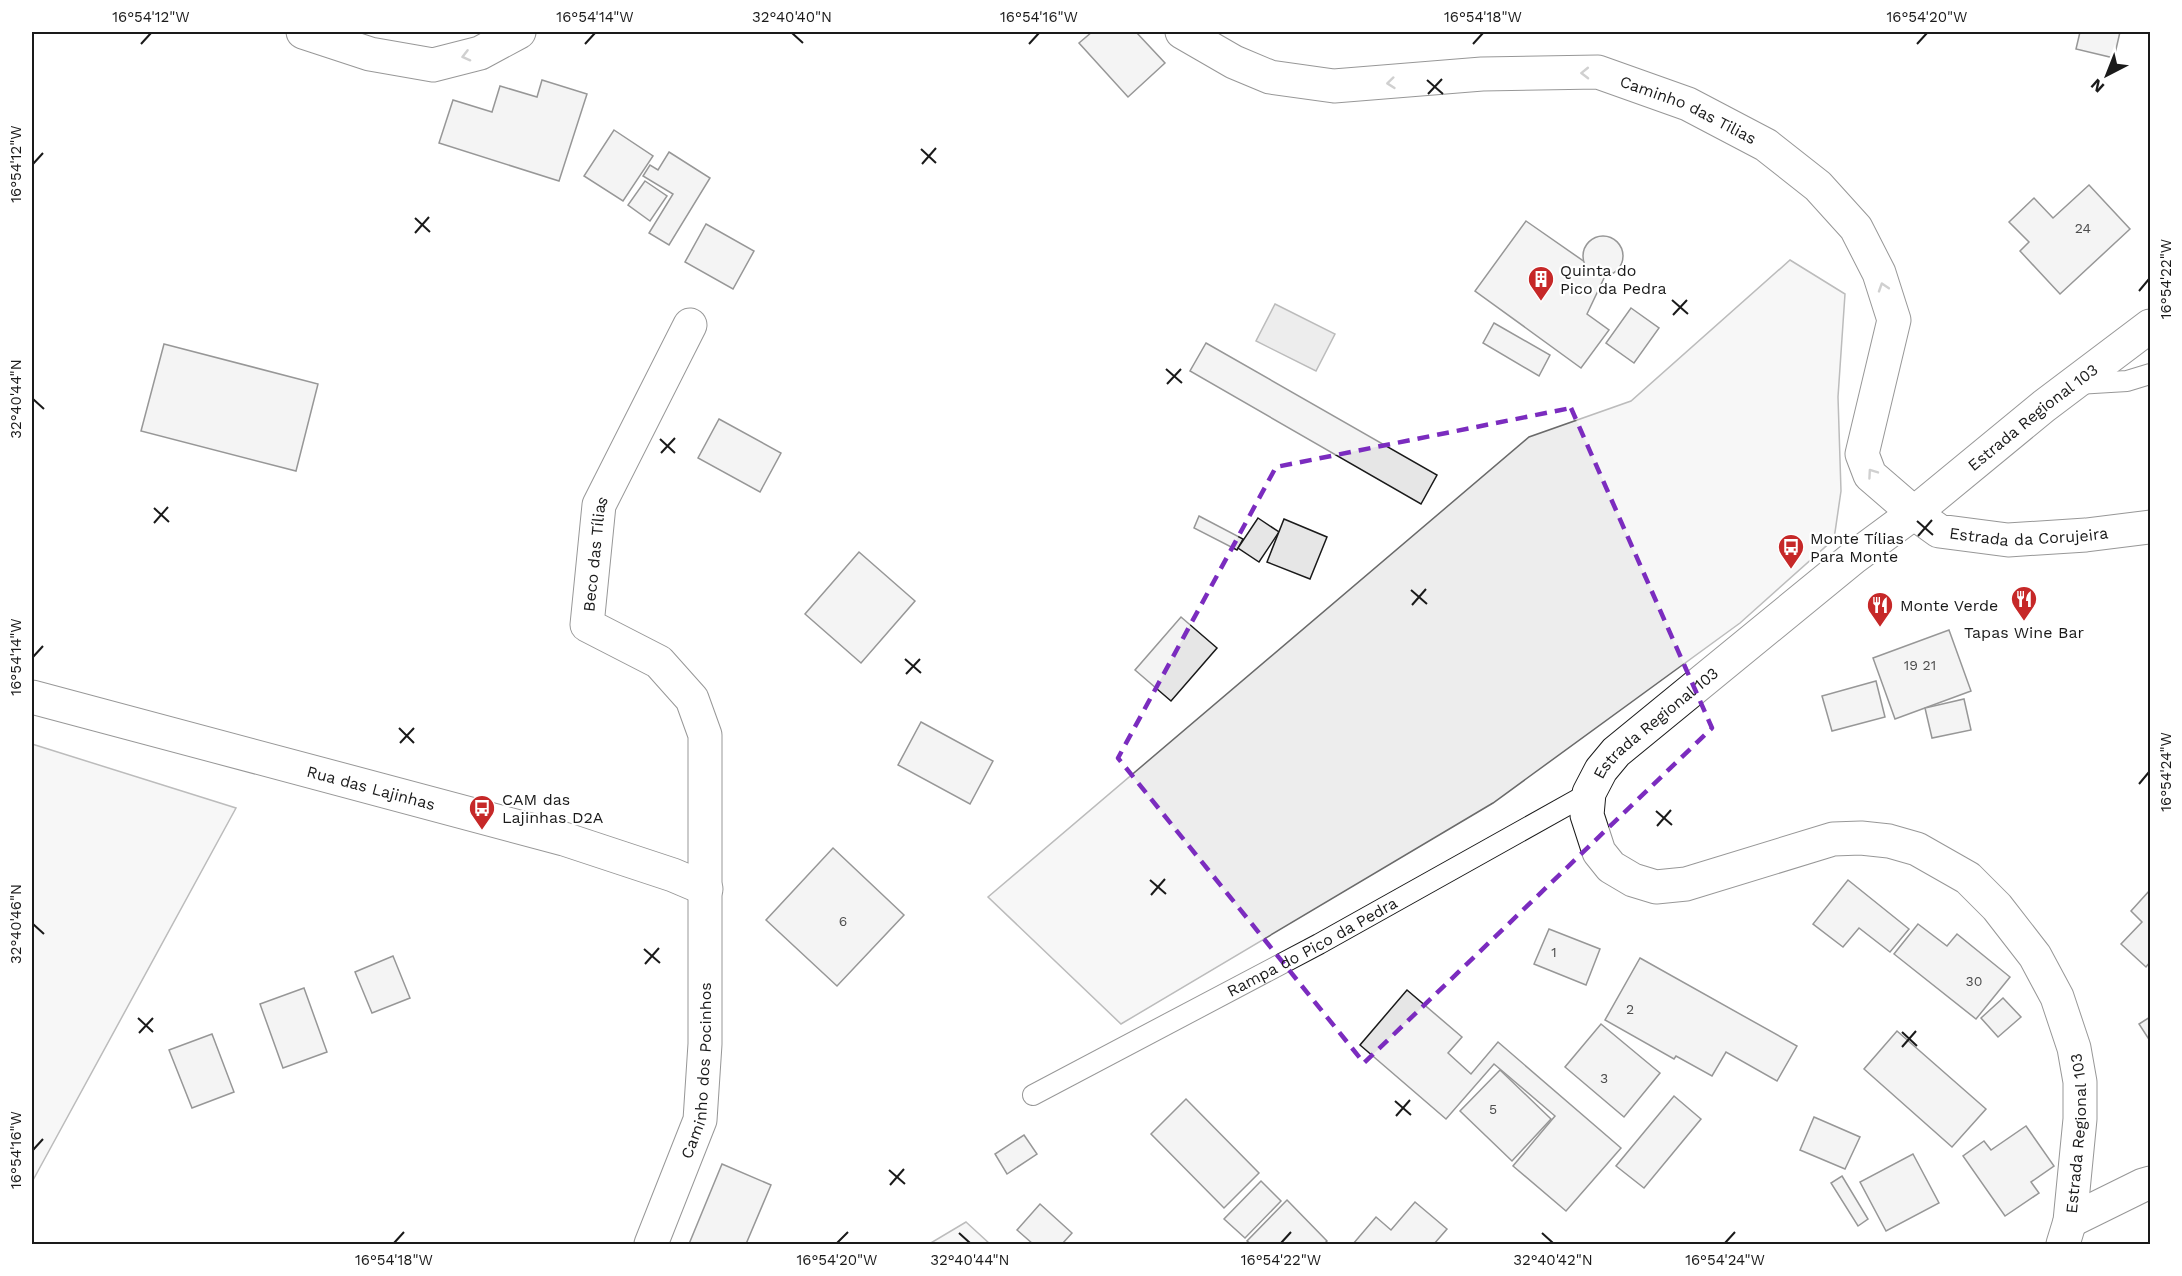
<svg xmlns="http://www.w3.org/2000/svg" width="2182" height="1276" viewBox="0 0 2182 1276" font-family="'Work Sans',sans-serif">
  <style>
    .built { fill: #ededed; stroke: #6a6a6a; stroke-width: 1.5 }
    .water { fill: #d7d7d7; stroke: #6a6a6a; stroke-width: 1.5 }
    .building { fill: #e6e6e6; stroke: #1a1a1a; stroke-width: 1.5 }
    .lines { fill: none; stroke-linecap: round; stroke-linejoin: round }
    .service-casing { stroke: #1a1a1a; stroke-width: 22 }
    .minor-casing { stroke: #1a1a1a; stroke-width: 35 }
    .secondary-casing { stroke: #1a1a1a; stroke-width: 35 }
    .service { stroke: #fff; stroke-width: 20 }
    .minor { stroke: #fff; stroke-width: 33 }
    .secondary { stroke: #fff; stroke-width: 33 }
    .oneway { stroke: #989898 }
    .marked { fill: none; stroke: #7b2cbf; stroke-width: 4.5; stroke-dasharray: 12 8; stroke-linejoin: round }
    .ticks { fill: none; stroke: #1a1a1a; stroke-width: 2 }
    .labels { text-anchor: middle; stroke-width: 4.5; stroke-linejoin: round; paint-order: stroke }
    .number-label { font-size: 14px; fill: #4d4d4d }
    .street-label { font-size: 16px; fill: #1a1a1a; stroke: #fff }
    .poi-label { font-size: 16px; fill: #1a1a1a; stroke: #fff; text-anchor: start }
    .neatline { fill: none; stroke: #1a1a1a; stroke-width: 2 }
    .ticks-label { font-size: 15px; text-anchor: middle; fill: #1a1a1a }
  </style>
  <rect width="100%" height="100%" fill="#fff"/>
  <g class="built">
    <path d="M 1790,260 L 1845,294 L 1838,397 L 1841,491 L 1834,539 L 1740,623 L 1493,803 L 1121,1024 L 988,897 L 1529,437 L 1631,401 Z"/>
    <path d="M 32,744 L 236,808 L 32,1182 Z"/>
    <path d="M 966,1222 L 990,1244 L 929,1244 Z"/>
  </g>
  <path class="water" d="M 1275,304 L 1335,334 L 1316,371 L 1256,341 Z"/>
  <g class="building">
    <path d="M 1092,32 L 1136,32 L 1165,63 L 1128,97 L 1079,43 Z"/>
    <path d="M 2080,32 L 2120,32 L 2114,58 L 2076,49 Z"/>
    <path d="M 542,80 L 587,94 L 559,181 L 439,143 L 453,100 L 492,112 L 500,86 L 537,97 Z"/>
    <path d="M 614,130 L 653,156 L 623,201 L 584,176 Z"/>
    <path d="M 669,152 L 710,178 L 669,245 L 649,233 L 673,194 L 643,176 L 650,165 L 658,170 Z"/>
    <path d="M 645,181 L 667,196 L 650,221 L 628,205 Z"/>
    <path d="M 2089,185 L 2130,229 L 2060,294 L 2020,251 L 2029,242 L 2009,222 L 2034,198 L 2053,218 Z"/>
    <path d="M 1526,221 L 1605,276 L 1587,314 L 1609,330 L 1581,368 L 1475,291 Z"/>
    <path d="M 706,224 L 754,251 L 733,289 L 685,262 Z"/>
    <circle cx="1603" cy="256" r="20"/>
    <path d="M 1631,308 L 1659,328 L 1634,363 L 1606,343 Z"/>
    <path d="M 1494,323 L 1550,355 L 1539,376 L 1483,343 Z"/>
    <path d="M 1206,343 L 1437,475 L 1421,504 L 1190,371 Z"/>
    <path d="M 164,344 L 318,384 L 296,471 L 141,431 Z"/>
    <path d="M 719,419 L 781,453 L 760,492 L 698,458 Z"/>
    <path d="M 1199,516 L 1243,539 L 1237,550 L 1194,528 Z"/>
    <path d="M 1258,518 L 1279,532 L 1259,562 L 1238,548 Z"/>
    <path d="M 1284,519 L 1327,537 L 1310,579 L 1267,562 Z"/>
    <path d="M 859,552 L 915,601 L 861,663 L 805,614 Z"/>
    <path d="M 1181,617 L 1217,648 L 1171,701 L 1135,670 Z"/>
    <path d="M 1949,630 L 1971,691 L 1895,719 L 1873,658 Z"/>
    <path d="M 1876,681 L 1885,717 L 1832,731 L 1822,696 Z"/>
    <path d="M 1964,699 L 1971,730 L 1932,738 L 1925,708 Z"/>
    <path d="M 921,722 L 993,761 L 970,804 L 898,765 Z"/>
    <path d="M 833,848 L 904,915 L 837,986 L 766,920 Z"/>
    <path d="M 1848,880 L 1909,929 L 1890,952 L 1859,928 L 1843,947 L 1813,924 Z"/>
    <path d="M 2150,890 L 2150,962 L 2146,967 L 2121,944 L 2142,922 L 2131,911 Z"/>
    <path d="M 1918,924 L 1947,946 L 1957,934 L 2010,977 L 1976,1019 L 1894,954 Z"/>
    <path d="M 1549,929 L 1600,949 L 1586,985 L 1534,964 Z"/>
    <path d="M 393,956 L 410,998 L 372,1013 L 355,972 Z"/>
    <path d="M 1640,958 L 1797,1046 L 1777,1081 L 1726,1052 L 1712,1076 L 1676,1056 L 1674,1059 L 1605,1020 Z"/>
    <path d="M 304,988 L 327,1052 L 283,1068 L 260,1004 Z"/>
    <path d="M 1407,990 L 1462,1037 L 1448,1053 L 1471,1074 L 1498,1042 L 1621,1148 L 1566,1211 L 1513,1166 L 1555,1116 L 1494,1064 L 1446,1119 L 1360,1045 Z"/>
    <path d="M 2003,998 L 2021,1017 L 1998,1037 L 1981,1018 Z"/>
    <path d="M 2150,1017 L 2150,1041 L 2139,1024 Z"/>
    <path d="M 1601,1024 L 1660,1073 L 1624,1117 L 1565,1067 Z"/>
    <path d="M 1897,1031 L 1986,1109 L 1952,1147 L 1864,1069 Z"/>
    <path d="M 212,1034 L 234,1092 L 192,1108 L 169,1050 Z"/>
    <path d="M 1500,1070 L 1551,1119 L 1512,1161 L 1460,1111 Z"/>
    <path d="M 1674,1096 L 1701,1119 L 1644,1188 L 1616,1166 Z"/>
    <path d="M 1186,1099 L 1259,1173 L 1224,1208 L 1151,1134 Z"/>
    <path d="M 1814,1117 L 1860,1137 L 1845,1169 L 1800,1150 Z"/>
    <path d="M 2026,1126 L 2054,1166 L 2031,1182 L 2039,1193 L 2005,1216 L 1963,1156 L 1984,1141 L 1991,1150 Z"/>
    <path d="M 1024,1135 L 1037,1154 L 1007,1174 L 995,1154 Z"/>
    <path d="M 1913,1154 L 1939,1203 L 1886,1231 L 1860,1182 Z"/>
    <path d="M 722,1164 L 771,1185 L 746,1244 L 689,1244 Z"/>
    <path d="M 1842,1176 L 1868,1219 L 1858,1226 L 1831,1183 Z"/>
    <path d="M 1261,1181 L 1281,1201 L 1245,1238 L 1224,1219 Z"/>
    <path d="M 1287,1200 L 1327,1241 L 1324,1244 L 1251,1244 L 1247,1241 Z"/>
    <path d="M 1415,1202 L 1447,1229 L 1434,1244 L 1353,1244 L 1376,1217 L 1391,1230 Z"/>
    <path d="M 1040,1204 L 1072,1233 L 1062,1244 L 1033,1244 L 1017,1230 Z"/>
  </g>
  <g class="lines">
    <g class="service-casing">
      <g id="service">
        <path d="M 2077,384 L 2127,381 L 2150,374"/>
        <path id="s1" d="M 1033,1095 L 1319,944 L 1589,793"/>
      </g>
    </g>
    <g class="minor-casing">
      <g id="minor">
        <path d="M 303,32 L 370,54 L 433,65 L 480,53 L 519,32"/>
        <path id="s2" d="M 1182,32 L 1234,62 L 1270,77 L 1334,86 L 1482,74 L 1598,72 L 1688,104 L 1766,145 L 1818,186 L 1856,228 L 1879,273 L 1894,320 L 1862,454 L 1870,475 L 1914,513 L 1939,531 L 2008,540 L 2086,535 L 2150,527"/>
        <path id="s3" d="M 32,697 L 564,839 L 673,875 L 706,889"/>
        <path d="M 2070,1221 L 2143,1185 L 2150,1183"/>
        <path id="s4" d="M 651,1244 L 700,1120 L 705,1044 L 705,735 L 692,699 L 659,662 L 587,625 L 599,505 L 690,325"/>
      </g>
    </g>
    <g class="secondary-casing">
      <g id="secondary">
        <path id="s5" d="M 2063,1244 L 2070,1221 L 2080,1119 L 2080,1082 L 2074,1048 L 2057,997 L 2035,956 L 1997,907 L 1968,878 L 1917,849 L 1889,841 L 1861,838 L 1833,839 L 1686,884 L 1656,887 L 1633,880 L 1611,867 L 1599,852 L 1587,815 L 1589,793 L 1601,770 L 1616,752 L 1853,558 L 1914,513 L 2044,406 L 2150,326"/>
      </g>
    </g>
    <use href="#service" class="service"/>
    <use href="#minor" class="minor"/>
    <use href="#secondary" class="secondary"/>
  </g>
  <defs><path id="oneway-chevron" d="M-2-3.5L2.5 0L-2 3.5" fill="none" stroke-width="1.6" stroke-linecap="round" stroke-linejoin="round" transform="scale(1.5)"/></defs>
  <g class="oneway">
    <use href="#oneway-chevron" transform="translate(466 56) rotate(166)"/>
    <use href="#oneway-chevron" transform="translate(1585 73) rotate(179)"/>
    <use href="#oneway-chevron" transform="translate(1391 83) rotate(174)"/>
    <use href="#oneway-chevron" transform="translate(1883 287) rotate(-108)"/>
    <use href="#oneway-chevron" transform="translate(1872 473) rotate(-125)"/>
  </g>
  <path d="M0 0H2182V1276H0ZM 1571,408 L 1712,728 L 1364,1063 L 1118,758 L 1276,467 Z" fill="#fff" fill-opacity=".55" fill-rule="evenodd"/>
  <path class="marked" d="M 1571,408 L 1712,728 L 1364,1063 L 1118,758 L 1276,467 Z"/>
  <path class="ticks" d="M 792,33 L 803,43M 141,44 L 151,33M 585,44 L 595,33M 1029,44 L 1039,33M 1473,44 L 1483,33M 1917,44 L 1927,33M 1427,80 L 1443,94M 1428,94 L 1442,79M 921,149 L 936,163M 33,164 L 43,153M 922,164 L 936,148M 415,218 L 430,232M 415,233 L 429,217M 2139,291 L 2149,279M 1672,300 L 1688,314M 1673,315 L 1687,300M 1166,369 L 1182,383M 1167,384 L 1181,369M 33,399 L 44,409M 660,439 L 675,453M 661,453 L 675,438M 154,508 L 169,522M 1917,521 L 1933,535M 154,523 L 168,507M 1918,536 L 1932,520M 1411,590 L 1427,604M 1412,605 L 1426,589M 33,657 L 43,646M 905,659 L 921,673M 906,674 L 920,659M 399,728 L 414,743M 400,743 L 414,728M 2139,784 L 2149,772M 1656,811 L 1672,825M 1657,826 L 1671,810M 1150,880 L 1166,894M 1151,895 L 1165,879M 33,924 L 44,934M 644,949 L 660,963M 645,964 L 659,948M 138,1018 L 153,1032M 1902,1032 L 1917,1046M 139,1033 L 153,1018M 1902,1047 L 1916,1031M 1395,1101 L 1411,1115M 1396,1116 L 1410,1100M 33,1150 L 43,1139M 889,1170 L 905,1184M 890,1185 L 904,1169M 959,1233 L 970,1243M 1542,1233 L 1553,1243M 394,1243 L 404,1232M 837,1243 L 848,1232M 1281,1243 L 1291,1232M 1725,1243 L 1735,1232"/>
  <defs>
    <g id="building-pin" transform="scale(1.35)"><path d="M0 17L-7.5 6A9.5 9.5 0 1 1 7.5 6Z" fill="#c62828" stroke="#fff"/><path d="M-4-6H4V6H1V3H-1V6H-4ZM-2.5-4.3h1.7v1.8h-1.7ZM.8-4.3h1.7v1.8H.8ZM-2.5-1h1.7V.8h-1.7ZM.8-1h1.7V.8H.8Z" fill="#fff"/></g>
    <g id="bus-pin" transform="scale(1.35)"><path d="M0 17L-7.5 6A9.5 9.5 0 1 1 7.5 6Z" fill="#c62828" stroke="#fff"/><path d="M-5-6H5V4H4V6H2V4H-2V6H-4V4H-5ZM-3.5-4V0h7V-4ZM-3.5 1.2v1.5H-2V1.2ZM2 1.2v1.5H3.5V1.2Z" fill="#fff"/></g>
    <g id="restaurant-pin" transform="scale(1.35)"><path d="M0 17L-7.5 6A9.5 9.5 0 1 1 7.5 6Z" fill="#c62828" stroke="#fff"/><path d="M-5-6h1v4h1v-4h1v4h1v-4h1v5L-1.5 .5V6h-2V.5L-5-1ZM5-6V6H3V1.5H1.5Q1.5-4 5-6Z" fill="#fff"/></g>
  </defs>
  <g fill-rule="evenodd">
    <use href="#building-pin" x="1541" y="279"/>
    <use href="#bus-pin" x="1791" y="547"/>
    <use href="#restaurant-pin" x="2024" y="599"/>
    <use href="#restaurant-pin" x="1880" y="605"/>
    <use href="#bus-pin" x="482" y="808"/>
  </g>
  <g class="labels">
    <g class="number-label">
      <text x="2083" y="233">24</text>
      <text x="1920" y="670">19 21</text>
      <text x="843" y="926">6</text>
      <text x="1554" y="957">1</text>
      <text x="1974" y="986">30</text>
      <text x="1630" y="1014">2</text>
      <text x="1604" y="1083">3</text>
      <text x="1493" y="1114">5</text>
    </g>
    <g class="street-label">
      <text dy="6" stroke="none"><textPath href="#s2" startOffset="526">Caminho das Tilias</textPath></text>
      <text dy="6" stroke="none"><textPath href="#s5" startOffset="1443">Estrada Regional 103</textPath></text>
      <text dy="6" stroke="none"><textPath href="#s2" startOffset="1174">Estrada da Corujeira</textPath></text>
      <text dy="6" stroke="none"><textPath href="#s4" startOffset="759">Beco das Tílias</textPath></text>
      <text dy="6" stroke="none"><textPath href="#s5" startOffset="957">Estrada Regional 103</textPath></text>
      <text dy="6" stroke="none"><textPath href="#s3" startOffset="351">Rua das Lajinhas</textPath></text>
      <text dy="6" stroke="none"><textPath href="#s1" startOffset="316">Rampa do Pico da Pedra</textPath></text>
      <text dy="6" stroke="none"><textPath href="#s4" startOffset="182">Caminho dos Pocinhos</textPath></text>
      <text dy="6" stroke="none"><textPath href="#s5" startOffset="112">Estrada Regional 103</textPath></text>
    </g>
    <g class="poi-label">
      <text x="1560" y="276">Quinta do<tspan x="1560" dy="18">Pico da Pedra</tspan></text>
      <text x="1810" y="544">Monte Tílias<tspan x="1810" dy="18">Para Monte</tspan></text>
      <text x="1900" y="611">Monte Verde</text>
      <text x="2024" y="638" text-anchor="middle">Tapas Wine Bar</text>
      <text x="502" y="805">CAM das<tspan x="502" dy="18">Lajinhas D2A</tspan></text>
    </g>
  </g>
  <rect width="2182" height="1276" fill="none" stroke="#ffffff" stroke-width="66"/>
  <g transform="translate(2107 75) rotate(222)" stroke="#ffffff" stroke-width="4.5" paint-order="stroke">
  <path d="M0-4.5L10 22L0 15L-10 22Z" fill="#1a1a1a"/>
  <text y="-9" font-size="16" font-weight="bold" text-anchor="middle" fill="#1a1a1a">N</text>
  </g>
  <rect x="33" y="33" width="2116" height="1210" class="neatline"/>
  <g class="ticks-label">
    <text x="151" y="22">16°54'12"W</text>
    <text x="595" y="22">16°54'14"W</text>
    <text x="792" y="22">32°40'40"N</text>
    <text x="1039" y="22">16°54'16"W</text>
    <text x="1483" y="22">16°54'18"W</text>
    <text x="1927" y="22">16°54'20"W</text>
    <text transform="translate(16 164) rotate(-90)" y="5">16°54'12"W</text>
    <text transform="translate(2166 279) rotate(-90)" y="5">16°54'22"W</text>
    <text transform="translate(16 399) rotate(-90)" y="5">32°40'44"N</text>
    <text transform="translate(16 657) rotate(-90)" y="5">16°54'14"W</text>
    <text transform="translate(2166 772) rotate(-90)" y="5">16°54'24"W</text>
    <text transform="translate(16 924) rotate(-90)" y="5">32°40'46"N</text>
    <text transform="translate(16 1150) rotate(-90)" y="5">16°54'16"W</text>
    <text x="394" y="1265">16°54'18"W</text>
    <text x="837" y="1265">16°54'20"W</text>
    <text x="970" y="1265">32°40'44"N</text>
    <text x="1281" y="1265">16°54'22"W</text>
    <text x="1553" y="1265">32°40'42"N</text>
    <text x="1725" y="1265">16°54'24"W</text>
  </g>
</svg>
